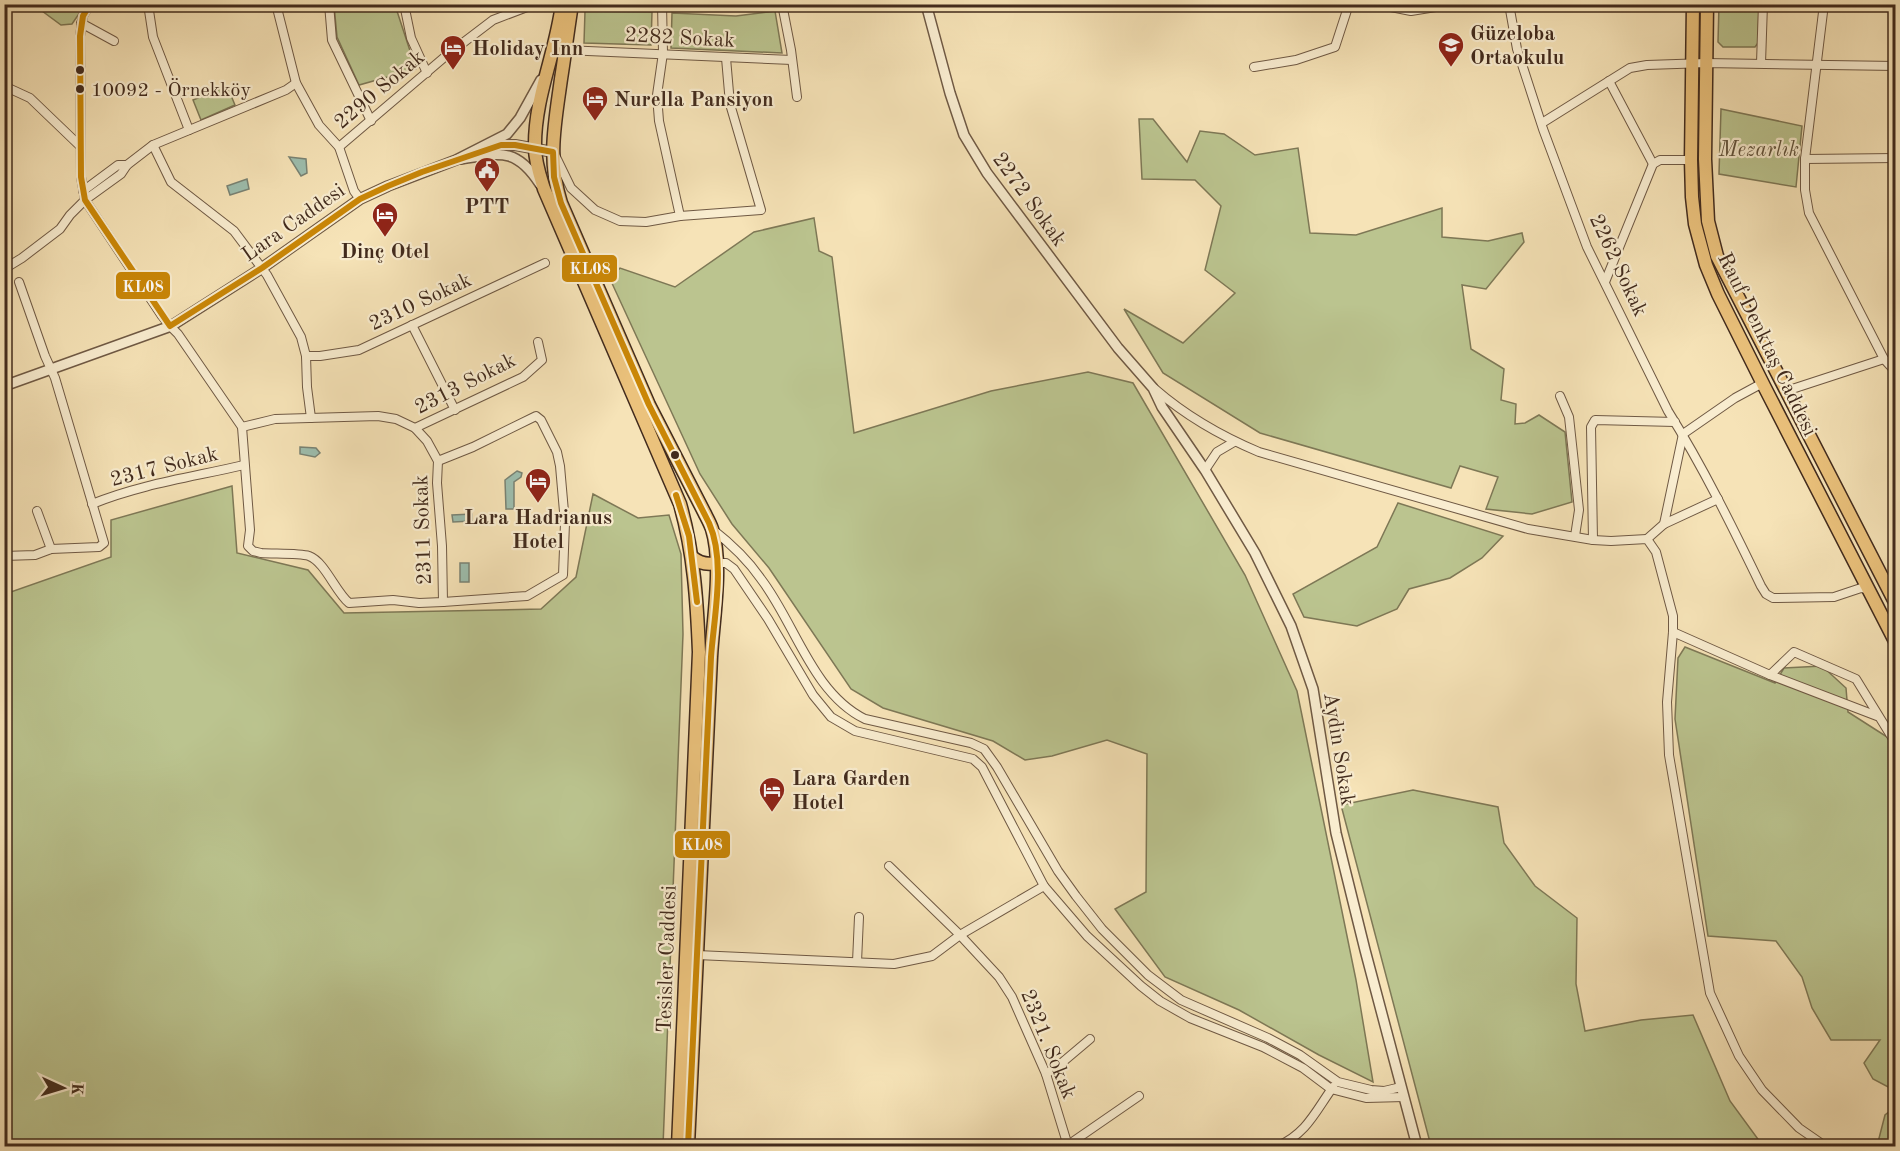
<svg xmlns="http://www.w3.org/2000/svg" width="1900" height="1151" viewBox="0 0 1900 1151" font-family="'Old Standard TT',serif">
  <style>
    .green { fill: #bbc48f; stroke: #7e7856; stroke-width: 1.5 }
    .water { fill: #9dbeae; stroke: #798374; stroke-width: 1.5 }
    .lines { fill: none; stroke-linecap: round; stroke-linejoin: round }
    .minor-casing { stroke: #6f5944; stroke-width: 10 }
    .tertiary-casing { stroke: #6f5944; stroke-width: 12 }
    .primary-casing { stroke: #422b1d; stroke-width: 15 }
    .minor { stroke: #f9edd0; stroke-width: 8 }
    .tertiary { stroke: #f9edd0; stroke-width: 9 }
    .primary { stroke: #ebc27c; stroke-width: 12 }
    .bus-1-casing { stroke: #f9edd0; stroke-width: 10 }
    .bus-1 { stroke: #ca8707; stroke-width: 6 }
    .bus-dot { fill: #422b1d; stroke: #f9edd0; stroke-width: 2 }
    .labels { text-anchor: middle; stroke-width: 4.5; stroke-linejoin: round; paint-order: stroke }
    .bus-label { font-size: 20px; fill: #422b1d; stroke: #f9edd0; text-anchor: start }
    .poi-label { font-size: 21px; font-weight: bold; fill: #422b1d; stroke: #f9edd0; text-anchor: start }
    .street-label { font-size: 21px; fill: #422b1d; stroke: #f9edd0 }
    .park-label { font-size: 21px; font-style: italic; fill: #60513a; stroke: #f9edd0 }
    .line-badge { stroke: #f9edd0; stroke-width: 2 }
    .badge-label { font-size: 16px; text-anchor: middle; font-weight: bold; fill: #fff }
  </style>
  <rect width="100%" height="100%" fill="#f6e3b7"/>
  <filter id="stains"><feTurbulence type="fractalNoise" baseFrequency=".00333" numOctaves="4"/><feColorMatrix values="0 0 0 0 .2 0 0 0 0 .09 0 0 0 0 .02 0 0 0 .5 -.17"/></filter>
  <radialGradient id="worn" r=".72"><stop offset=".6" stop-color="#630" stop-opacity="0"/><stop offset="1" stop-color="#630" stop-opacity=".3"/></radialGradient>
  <g class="green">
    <path d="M 34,5 L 85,5 L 72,24 L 61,25 Z"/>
    <path d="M 334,5 L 395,5 L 416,69 L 359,85 L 337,37 Z"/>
    <path d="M 1719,5 L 1759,5 L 1758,43 L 1755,47 L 1723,47 L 1718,42 Z"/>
    <path d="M 585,11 L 652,12 L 651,45 L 584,43 Z"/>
    <path d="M 775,11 L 782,53 L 671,48 L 672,13 L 736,16 Z"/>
    <path d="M 227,86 L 235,105 L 201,120 L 193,100 Z"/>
    <path d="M 1721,109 L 1802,126 L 1796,187 L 1719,174 Z"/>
    <path d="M 1139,119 L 1153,119 L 1187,162 L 1200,131 L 1224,134 L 1255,155 L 1298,148 L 1310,233 L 1356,235 L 1442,208 L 1442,237 L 1488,241 L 1522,233 L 1524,242 L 1486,289 L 1462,285 L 1471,349 L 1504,369 L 1501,400 L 1516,404 L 1515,424 L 1525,423 L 1539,415 L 1565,432 L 1572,502 L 1532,514 L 1486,509 L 1498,477 L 1460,466 L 1451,488 L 1260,433 L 1163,373 L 1124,309 L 1183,343 L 1235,293 L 1205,270 L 1221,206 L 1195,180 L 1142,179 Z"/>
    <path d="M 814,218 L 819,251 L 832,257 L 854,433 L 991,391 L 1088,372 L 1133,383 L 1245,575 L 1297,691 L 1356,980 L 1373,1082 L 1319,1055 L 1239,1010 L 1165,977 L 1115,909 L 1146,892 L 1147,754 L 1107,740 L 1052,756 L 1025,760 L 993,741 L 883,708 L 851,689 L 769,568 L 732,524 L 700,474 L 610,279 L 620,268 L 675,287 L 754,232 Z"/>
    <path d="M 232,486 L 237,553 L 308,570 L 344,613 L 541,609 L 576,577 L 593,494 L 638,518 L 669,515 L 681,554 L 683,634 L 663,1146 L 5,1146 L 5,594 L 111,557 L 111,520 Z"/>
    <path d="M 1398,503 L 1503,536 L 1482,558 L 1450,578 L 1409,589 L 1397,609 L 1357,626 L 1304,617 L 1293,594 L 1377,547 Z"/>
    <path d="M 1685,647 L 1775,683 L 1784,668 L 1822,666 L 1846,688 L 1848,712 L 1895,742 L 1895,1097 L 1894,1090 L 1873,1079 L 1864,1063 L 1880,1040 L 1831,1040 L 1812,1008 L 1802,977 L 1776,941 L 1708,936 L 1675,719 L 1678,658 Z"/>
    <path d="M 1413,790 L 1498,807 L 1504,843 L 1535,886 L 1577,918 L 1576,984 L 1585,1031 L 1641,1020 L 1693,1015 L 1730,1101 L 1763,1146 L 1431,1146 L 1341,805 Z"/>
    <path d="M 1895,1107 L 1895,1146 L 1877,1146 L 1885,1115 Z"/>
  </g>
  <g class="water">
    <path d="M 289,157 L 306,159 L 307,173 L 301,176 Z"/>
    <path d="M 247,179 L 249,189 L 230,195 L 227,186 Z"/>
    <path d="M 300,447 L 316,448 L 320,453 L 315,457 L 300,454 Z"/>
    <path d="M 517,471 L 522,473 L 521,477 L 514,482 L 514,509 L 506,509 L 505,480 Z"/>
    <path d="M 472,514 L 472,521 L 453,522 L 452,515 Z"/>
    <rect x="460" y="563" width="9" height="19"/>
  </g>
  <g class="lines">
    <g class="minor-casing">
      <g id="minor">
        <path d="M 90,4 L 83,16 L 80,36 L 81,177 L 85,200 L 162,316 L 170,326 L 178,334 L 242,427 L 250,530 L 248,546 L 253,551 L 261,553 C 272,554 299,553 309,556 C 325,562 335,591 349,603 L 393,600 L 419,603 L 443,602 L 527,596 L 563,575 L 565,523 L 560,466 L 557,452 L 541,420 L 536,416 L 473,447 L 438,461"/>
        <path d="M 148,4 L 153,37 L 189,130"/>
        <path d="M 276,4 L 296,83 L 319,125 L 339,147 L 354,191 L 360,199"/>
        <path d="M 329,4 L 332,40 L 371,121"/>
        <path d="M 404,4 L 411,38 L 427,73"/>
        <path d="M 634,4 L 732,7 L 778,4"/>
        <path d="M 662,4 L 663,53 L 657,95 L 659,121 L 680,216"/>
        <path d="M 782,4 L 791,50 L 797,97"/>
        <path d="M 1376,4 L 1411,11 L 1454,4"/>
        <path d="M 1509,4 L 1517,49 L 1543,129 L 1587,247 L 1668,411 C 1703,467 1732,526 1761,586 L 1766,594 L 1773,598 L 1834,597 L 1861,588 L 1868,589"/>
        <path d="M 1824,4 L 1805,159 L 1805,190 L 1809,213 L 1884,359 L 1896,372"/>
        <path d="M 81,23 L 114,41"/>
        <path d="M 565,50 L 792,60"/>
        <path d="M 1761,63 L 1763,4"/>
        <path d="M 1254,67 L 1296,60 L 1335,47 L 1349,4"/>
        <path d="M 1609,81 L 1653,164"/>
        <path d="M 4,86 L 30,98 L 80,146"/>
        <path d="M 1542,123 L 1630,68 L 1647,65 L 1706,63 L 1896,66"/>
        <path d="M 153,145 L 171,182 L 234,231 L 267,275 L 301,337 L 306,356 L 307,387 L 311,418"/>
        <path d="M 339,147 L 447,55 L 493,20 L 535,4"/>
        <path d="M 555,155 L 571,188 L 595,210 L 620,221 L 646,222 L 680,216 L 761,210 L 730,104 L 726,58"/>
        <path d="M 1805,159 L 1896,158"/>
        <path d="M 83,191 L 118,165 L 127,165"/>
        <path d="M 4,269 L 22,258 L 60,229 L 70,215 L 85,200 L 121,174 L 127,165 L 153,145 L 286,90 L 296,83"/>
        <path d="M 1605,282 L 1653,164 L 1660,160 L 1691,160"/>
        <path d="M 412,325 L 455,410"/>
        <path d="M 306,356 L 320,356 L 359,350 L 545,263"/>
        <path d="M 1155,389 C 1186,416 1221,436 1259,452 L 1528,529 L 1593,540 L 1611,541 L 1647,539 L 1656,552 L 1673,616 L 1673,632 L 1667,702 L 1669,755 L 1710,993 L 1739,1056 L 1762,1090 L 1799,1128 L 1825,1146"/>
        <path d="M 1786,391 L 1884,359"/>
        <path d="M 1560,396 L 1569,417 L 1574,463 L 1579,510 L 1575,536"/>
        <path d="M 242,427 L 275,419 L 378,416 L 396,419 L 415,428 L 427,441 L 438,461 L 437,483 L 442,546 L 443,602"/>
        <path d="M 415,428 L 523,377 L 542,360 L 538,342"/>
        <path d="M 1205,470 L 1217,452 L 1234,442"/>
        <path d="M 92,504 C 141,484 193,477 244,465"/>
        <path d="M 37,511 L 51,549"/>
        <path d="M 1664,524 L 1718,499"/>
        <path d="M 712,529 C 730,543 748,560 761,579 C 795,623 812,693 865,719 L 971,743 L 984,749 L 997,767 L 1058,871 L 1076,896 L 1102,929 L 1148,975 L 1181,1000 L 1268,1038 L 1300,1055 L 1338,1082 L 1371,1090 L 1384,1091 L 1401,1087"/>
        <path d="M 1647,539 L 1664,524 L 1683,434 L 1735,398 L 1759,385 L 1764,386"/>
        <path d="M 1593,540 L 1591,427 L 1595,420 L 1675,422"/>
        <path d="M 4,556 L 35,555 L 51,549 L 99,547 L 104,543 L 55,378 L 45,356 L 19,282"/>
        <path d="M 716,563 L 726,563 L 734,569 L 768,619 L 813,695 L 831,717 L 855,731 L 973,759 L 982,767 L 1044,886 L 1087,936 L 1141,986 L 1160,1001 L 1190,1018 L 1263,1047 L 1303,1068 L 1331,1089 L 1366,1098 L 1404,1097"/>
        <path d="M 1673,632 L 1770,675 L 1794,652 L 1856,679 L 1896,744"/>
        <path d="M 1770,675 L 1877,716"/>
        <path d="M 889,866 L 960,935 L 999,977 L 1012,997 L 1046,1074 L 1068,1146"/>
        <path d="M 697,955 L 894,964 L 932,956 L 960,935 L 1044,886"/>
        <path d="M 857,962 L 859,917"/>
        <path d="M 1046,1074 L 1058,1066 L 1090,1039"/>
        <path d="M 1068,1145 L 1139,1096"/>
        <path d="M 1278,1146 C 1307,1133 1315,1112 1333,1087"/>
      </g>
    </g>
    <g class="tertiary-casing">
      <g id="tertiary">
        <path d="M 926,4 L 950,93 L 964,135 L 987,173 L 1118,348 L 1153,388 L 1162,407 L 1205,470 L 1255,553 L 1291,626 L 1313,689 L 1336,833 L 1365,950 L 1417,1146"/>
        <path d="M 481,151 L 501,145 L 515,145 L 553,152"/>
        <path d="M 461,159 C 500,153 516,147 540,184"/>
        <path d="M 4,386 L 171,326 L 262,268 L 360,199 L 388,186 L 456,160 L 507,134 L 520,118 L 541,80"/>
      </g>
    </g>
    <g class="primary-casing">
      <g id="primary">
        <path d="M 562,4 C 556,53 534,98 535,148 C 535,162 540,176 544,189 L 680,504 C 694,553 697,602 699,652 L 678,1146"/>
        <path d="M 572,4 C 568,29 565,54 561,79 C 555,123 547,159 561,203 L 649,405 L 704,512 C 707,518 710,523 712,529 C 723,564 713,620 711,657 L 688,1146"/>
        <path d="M 1693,4 L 1691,160 L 1692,197 L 1695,224 L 1706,265 L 1718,294 L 1764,386 L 1896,643"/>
        <path d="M 1707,4 L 1705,159 L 1708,221 L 1717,256 L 1896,604"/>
        <path d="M 692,557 C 699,563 707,565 716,563"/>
      </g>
    </g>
    <use href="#minor" class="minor"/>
    <use href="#tertiary" class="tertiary"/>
    <use href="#primary" class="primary"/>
    <g class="bus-1-casing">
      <g id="bus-1">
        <path d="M 90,4 L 83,16 L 80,36 L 81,177 L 85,200 L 170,326 L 262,268 L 360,199 L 388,186 L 422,172 L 501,145 L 515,145 L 553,152 L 554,177 L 561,203 L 649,405 L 709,523 C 726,561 714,616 711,657 L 688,1146"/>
        <path d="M 676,495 L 689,536 L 697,602"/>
      </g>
    </g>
    <use href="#bus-1" class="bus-1"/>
  </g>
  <defs>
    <g id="school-pin" transform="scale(1.35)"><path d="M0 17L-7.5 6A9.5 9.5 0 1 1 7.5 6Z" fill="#8f2418" stroke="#f9edd0"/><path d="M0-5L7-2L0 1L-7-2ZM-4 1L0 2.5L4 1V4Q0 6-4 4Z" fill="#fff"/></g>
    <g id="hotel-pin" transform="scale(1.35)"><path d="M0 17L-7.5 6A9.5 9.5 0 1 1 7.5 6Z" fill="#8f2418" stroke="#f9edd0"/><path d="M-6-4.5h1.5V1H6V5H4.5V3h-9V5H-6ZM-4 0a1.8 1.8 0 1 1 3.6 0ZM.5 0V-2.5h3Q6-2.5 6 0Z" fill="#fff"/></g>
    <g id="civic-pin" transform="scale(1.35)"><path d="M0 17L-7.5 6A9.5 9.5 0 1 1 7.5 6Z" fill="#8f2418" stroke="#f9edd0"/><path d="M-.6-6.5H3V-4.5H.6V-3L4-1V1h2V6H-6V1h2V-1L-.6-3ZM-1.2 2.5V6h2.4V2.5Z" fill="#fff"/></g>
  </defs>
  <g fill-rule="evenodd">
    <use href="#school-pin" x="1451" y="45"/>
    <use href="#hotel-pin" x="453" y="48"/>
    <use href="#hotel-pin" x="595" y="99"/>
    <use href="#civic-pin" x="487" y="170"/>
    <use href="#hotel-pin" x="385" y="215"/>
    <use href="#hotel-pin" x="538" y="481"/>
    <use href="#hotel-pin" x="772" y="790"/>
  </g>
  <g class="bus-dot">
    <circle cx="80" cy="70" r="5"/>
    <circle cx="80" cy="89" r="5"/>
    <circle cx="675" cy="455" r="5"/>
  </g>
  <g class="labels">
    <g class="bus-label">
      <text x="91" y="96">10092 - Örnekköy</text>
    </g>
    <g class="poi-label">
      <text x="1470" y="40">Güzeloba<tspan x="1470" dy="24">Ortaokulu</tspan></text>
      <text x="472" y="55">Holiday Inn</text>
      <text x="614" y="106">Nurella Pansiyon</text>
      <text x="487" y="213" text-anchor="middle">PTT</text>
      <text x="385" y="258" text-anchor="middle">Dinç Otel</text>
      <text x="538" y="524" text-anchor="middle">Lara Hadrianus<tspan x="538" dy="24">Hotel</tspan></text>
      <text x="792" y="785">Lara Garden<tspan x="792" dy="24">Hotel</tspan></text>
    </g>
    <g class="street-label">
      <text transform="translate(680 37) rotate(3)" y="7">2282 Sokak</text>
      <text transform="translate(379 89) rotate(-40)" y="7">2290 Sokak</text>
      <text transform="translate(1030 199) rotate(54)" y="7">2272 Sokak</text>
      <text transform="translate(293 222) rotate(-35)" y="7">Lara Caddesi</text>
      <text transform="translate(1619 265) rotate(65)" y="7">2262 Sokak</text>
      <text transform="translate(420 301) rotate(-25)" y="7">2310 Sokak</text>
      <text transform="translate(1768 344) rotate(64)" y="7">Rauf Denktaş Caddesi</text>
      <text transform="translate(465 383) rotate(-27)" y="7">2313 Sokak</text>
      <text transform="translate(164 466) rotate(-14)" y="7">2317 Sokak</text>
      <text transform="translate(422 530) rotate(-92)" y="7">2311 Sokak</text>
      <text transform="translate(1340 749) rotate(81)" y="7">Aydin Sokak</text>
      <text transform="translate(666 959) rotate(-88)" y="7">Tesisler Caddesi</text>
      <text transform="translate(1049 1044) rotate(68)" y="7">2321. Sokak</text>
    </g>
    <g class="park-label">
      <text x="1759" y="156">Mezarlık</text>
    </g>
  </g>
  <g class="line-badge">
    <rect x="561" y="254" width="57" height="29" rx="6" fill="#ca8707"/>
    <rect x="115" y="271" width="56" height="29" rx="6" fill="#ca8707"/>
    <rect x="674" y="830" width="57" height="29" rx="6" fill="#ca8707"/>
  </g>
  <g class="badge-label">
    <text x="590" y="274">KL08</text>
    <text x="143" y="292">KL08</text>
    <text x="702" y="850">KL08</text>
  </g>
  <rect width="1900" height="1151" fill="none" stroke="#f6e3b7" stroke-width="24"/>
  <rect x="6" y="6" width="1888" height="1139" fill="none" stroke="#422b1d" stroke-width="3"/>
  <rect x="12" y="12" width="1876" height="1127" fill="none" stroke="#422b1d" stroke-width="1.5"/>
  <g transform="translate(63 1088) rotate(94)" stroke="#f9edd0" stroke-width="4.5" paint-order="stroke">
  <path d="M0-4.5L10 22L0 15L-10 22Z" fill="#422b1d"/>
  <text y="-9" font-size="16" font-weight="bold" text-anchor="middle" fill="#422b1d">K</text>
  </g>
  <rect width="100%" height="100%" filter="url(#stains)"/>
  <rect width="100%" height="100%" fill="url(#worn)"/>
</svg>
